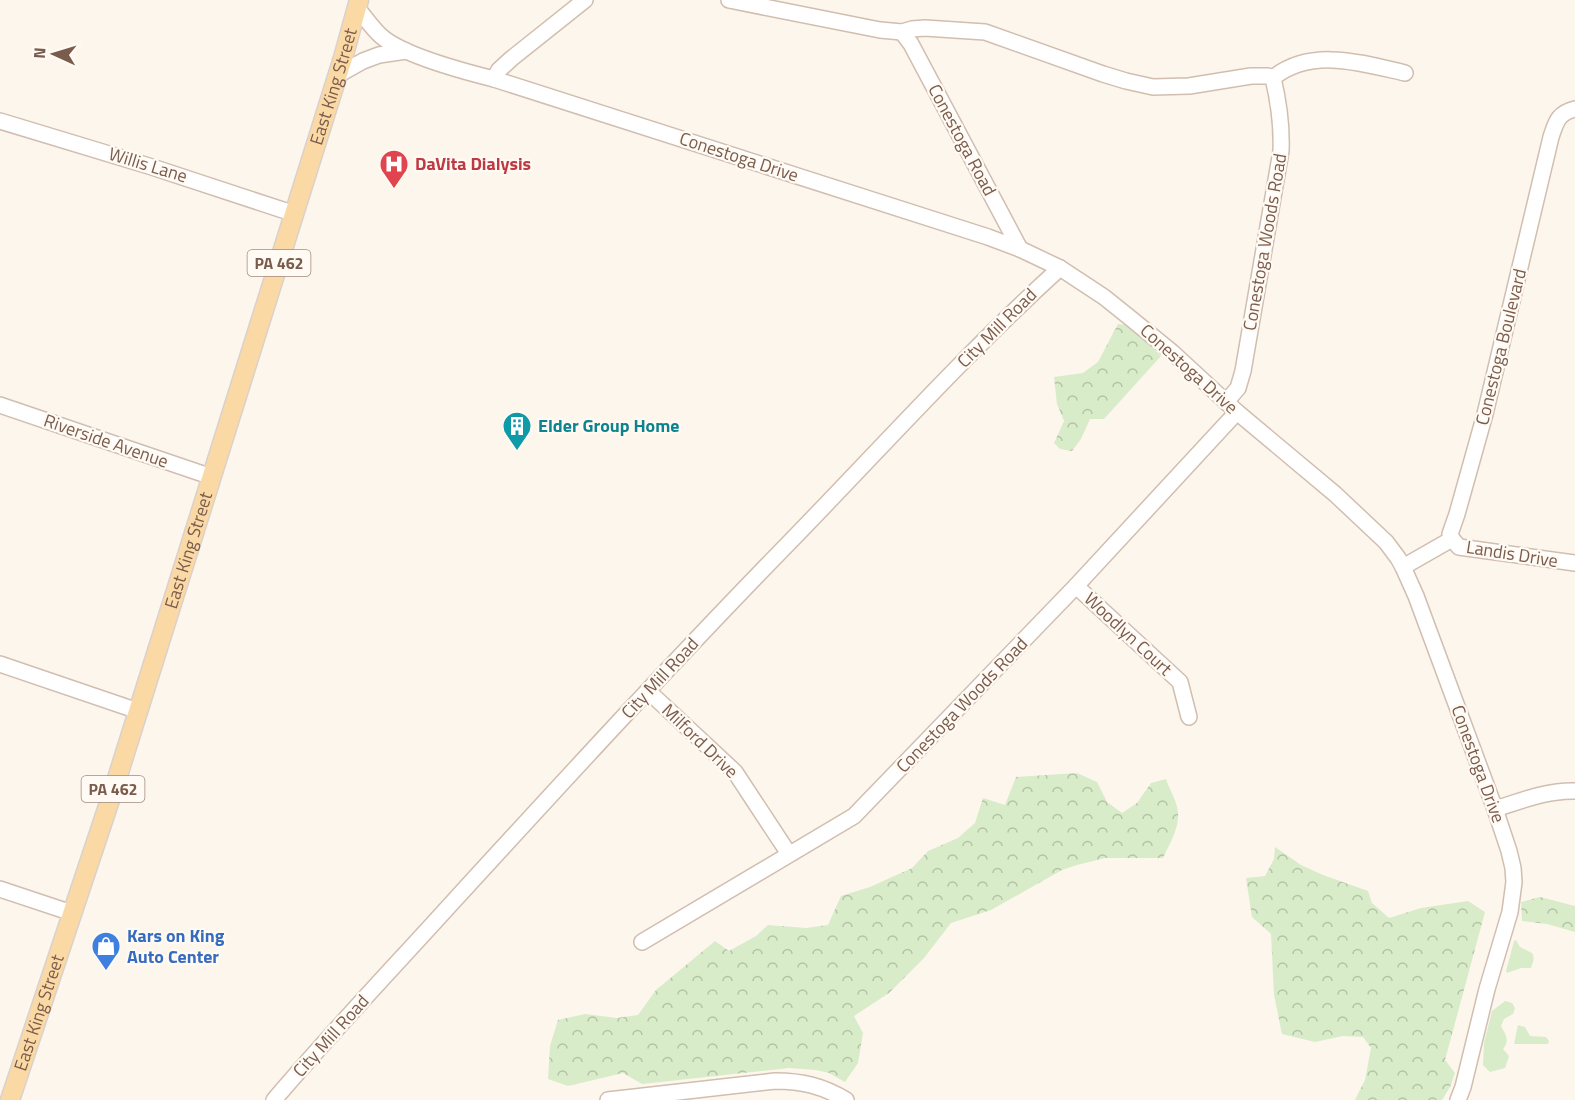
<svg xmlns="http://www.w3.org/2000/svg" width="1575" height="1100" viewBox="0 0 1575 1100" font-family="'Titillium Web',sans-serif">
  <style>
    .green { fill: #d8ecc9 }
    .forest { fill: url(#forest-crowns) }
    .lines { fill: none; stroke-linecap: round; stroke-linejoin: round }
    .minor-casing { stroke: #d1beb0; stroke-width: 18 }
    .major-casing { stroke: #dad1cd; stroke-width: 21 }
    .minor { stroke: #fff; stroke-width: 15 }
    .major { stroke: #fbd9a5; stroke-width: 18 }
    .labels { text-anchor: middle; stroke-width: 4.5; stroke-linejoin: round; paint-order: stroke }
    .shield { fill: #fffaf3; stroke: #a28b7f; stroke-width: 1.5 }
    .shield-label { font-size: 16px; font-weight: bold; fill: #7a5c4d }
    .street-label { font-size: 18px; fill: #7a5c4d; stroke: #fffaf3 }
    .health-label { font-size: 18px; font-weight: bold; fill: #be3a42; stroke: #fffaf3; text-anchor: start }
    .culture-label { font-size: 18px; font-weight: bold; fill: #0d838f; stroke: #fffaf3; text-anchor: start }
    .shop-label { font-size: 18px; font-weight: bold; fill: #366cbe; stroke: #fffaf3; text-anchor: start }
  </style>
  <defs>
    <pattern id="forest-crowns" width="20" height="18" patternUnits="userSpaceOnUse" patternTransform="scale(1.5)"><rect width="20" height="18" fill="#d8ecc9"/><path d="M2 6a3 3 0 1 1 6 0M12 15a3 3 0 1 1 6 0" fill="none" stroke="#b4c2a5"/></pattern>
  </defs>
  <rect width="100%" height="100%" fill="#fdf6ec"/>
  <g class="green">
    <path d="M 1516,940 L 1520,947 L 1532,953 C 1535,958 1533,962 1531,968 L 1521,968 L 1507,973 L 1506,971 L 1514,941 Z"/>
    <path d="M 1505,1001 L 1512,1003 L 1515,1008 L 1513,1014 L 1504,1019 L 1501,1026 C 1506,1035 1510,1041 1503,1049 L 1509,1056 L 1505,1068 L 1490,1072 L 1483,1065 L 1484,1043 L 1492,1011 Z"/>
    <path d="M 1518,1025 L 1525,1027 L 1530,1036 L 1546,1037 L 1549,1041 L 1548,1044 L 1514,1044 Z"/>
  </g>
  <g class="forest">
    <path d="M 1118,324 L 1128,325 L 1161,356 L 1104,419 L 1090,419 L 1081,439 L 1072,451 L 1060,449 L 1054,443 L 1064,421 L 1057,404 L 1054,377 L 1083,373 L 1098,362 Z"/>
    <path d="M 1077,773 L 1097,782 L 1107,802 L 1122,813 L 1137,803 L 1151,783 L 1166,779 C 1169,789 1175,797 1177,807 C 1182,824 1170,843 1163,858 L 1105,858 L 1077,865 L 1062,870 L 991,910 L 951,923 L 924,958 L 889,993 L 854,1016 L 863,1033 L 858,1063 L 845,1082 L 829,1073 L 816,1070 L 789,1068 L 642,1084 L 623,1073 L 568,1086 L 548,1079 L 550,1046 L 558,1020 L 585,1014 L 617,1018 L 638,1015 L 656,990 L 715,941 L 729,951 L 756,936 L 768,925 L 806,928 L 828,925 L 841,896 L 870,887 L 912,868 L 928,851 L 958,838 L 975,823 L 983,798 L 1005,805 L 1016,777 Z"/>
    <path d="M 1275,847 L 1301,865 L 1323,875 L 1368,891 L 1372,903 L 1389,918 L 1421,908 L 1468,901 L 1485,912 L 1445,1060 L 1455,1073 L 1450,1087 L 1442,1100 L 1355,1100 L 1365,1080 L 1371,1048 L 1363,1037 L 1343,1036 L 1315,1042 L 1282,1034 L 1274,995 L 1271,934 L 1252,917 L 1246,878 L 1265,876 L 1274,859 Z"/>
    <path d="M 1540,897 L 1575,906 L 1575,932 L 1547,924 L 1522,921 L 1521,902 Z"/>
  </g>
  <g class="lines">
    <g class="minor-casing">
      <g id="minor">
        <path d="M 729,0 L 880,30 L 902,32 L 912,29 L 925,28 L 985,32 L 1103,74 L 1126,81 L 1153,87 L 1189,86 L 1251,76 L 1268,76 L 1273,78 C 1279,103 1282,125 1281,151 L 1243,371 L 1238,388 L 1226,402"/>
        <path d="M 357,8 C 365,17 372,28 381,36 C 402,55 466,72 494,79 L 988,237 L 1020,249 L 1060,268 L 1104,297 L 1129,317 L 1173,353 L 1237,412 L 1335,494 L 1386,542 L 1398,558 L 1403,567 L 1416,596 L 1495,809 L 1509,851 L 1513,868 L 1514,882 L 1510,912 L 1487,989 L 1463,1087 L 1458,1100"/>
        <path d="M 902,32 L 911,44 L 1020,249"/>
        <path d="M 338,75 L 363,61 L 379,55 L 406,51"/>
        <path d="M 1273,78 C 1311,47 1362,63 1405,73"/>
        <path d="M 494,79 L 499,70 L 511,59 L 585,0"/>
        <path d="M 0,121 L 152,167 L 295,214"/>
        <path d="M 0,405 L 212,477"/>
        <path d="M 1452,539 L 1450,534 L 1457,514 L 1485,414 L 1551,137 C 1556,122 1558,113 1575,109"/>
        <path d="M 1452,539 L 1459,547 L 1575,563"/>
        <path d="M 1403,567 L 1452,539"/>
        <path d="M 1076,586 L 1180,682 L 1189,717"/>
        <path d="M 0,664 L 138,711"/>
        <path d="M 648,691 L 735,772 L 789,854"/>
        <path d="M 1495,809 C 1521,801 1547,790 1575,791"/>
        <path d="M 0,889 L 72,913"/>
        <path d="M 642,942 L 854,816 L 1076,586 L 1237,412"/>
        <path d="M 274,1100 C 331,1033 392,969 451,904 C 560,785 669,666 781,551 C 874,456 962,357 1060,268"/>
        <path d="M 608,1100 L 775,1081 C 802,1081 823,1086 846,1100"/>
      </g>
    </g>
    <g class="major-casing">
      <g id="major">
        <path id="s1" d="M 10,1100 L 115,785 L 343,58 L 359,0"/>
      </g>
    </g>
    <use href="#minor" class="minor"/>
    <use href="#major" class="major"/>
  </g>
  <defs>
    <g id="hospital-pin" transform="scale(1.5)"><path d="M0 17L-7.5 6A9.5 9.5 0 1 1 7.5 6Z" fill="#e0444e" stroke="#fffaf3"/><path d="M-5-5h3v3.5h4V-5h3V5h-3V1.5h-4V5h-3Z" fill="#fff"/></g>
    <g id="building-pin" transform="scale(1.5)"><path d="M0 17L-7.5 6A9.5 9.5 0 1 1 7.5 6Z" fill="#0f9aa8" stroke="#fffaf3"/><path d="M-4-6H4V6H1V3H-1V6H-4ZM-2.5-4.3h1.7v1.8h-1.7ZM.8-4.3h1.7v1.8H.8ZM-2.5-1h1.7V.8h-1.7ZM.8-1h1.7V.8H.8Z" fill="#fff"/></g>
    <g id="shop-pin" transform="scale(1.5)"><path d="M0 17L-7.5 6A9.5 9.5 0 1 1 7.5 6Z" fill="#3f7fe0" stroke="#fffaf3"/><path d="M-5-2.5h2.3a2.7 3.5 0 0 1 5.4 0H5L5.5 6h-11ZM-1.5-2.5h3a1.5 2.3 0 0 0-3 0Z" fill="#fff"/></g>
  </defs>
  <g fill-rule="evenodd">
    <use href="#hospital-pin" x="394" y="164"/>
    <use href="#building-pin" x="517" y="426"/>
    <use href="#shop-pin" x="106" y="946"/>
  </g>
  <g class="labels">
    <g class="shield">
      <rect x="247.5" y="250" width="63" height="26" rx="4.5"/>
      <rect x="81.5" y="776" width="63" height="26" rx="4.5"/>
    </g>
    <g class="shield-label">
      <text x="279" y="269">PA 462</text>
      <text x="113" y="795">PA 462</text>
    </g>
    <g class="street-label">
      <text dy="6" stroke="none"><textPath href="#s1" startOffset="1064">East King Street</textPath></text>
      <text transform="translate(962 140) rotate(62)" y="6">Conestoga Road</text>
      <text transform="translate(739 157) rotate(18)" y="6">Conestoga Drive</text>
      <text transform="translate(148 165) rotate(17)" y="6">Willis Lane</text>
      <text transform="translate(1265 242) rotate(-80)" y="6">Conestoga Woods Road</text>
      <text transform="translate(997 328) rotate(-45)" y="6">City Mill Road</text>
      <text transform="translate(1501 347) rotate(-76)" y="6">Conestoga Boulevard</text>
      <text transform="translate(1189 369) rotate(42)" y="6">Conestoga Drive</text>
      <text transform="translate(106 441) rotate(19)" y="6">Riverside Avenue</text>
      <text dy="6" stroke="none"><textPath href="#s1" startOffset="578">East King Street</textPath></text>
      <text transform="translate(1512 554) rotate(9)" y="6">Landis Drive</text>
      <text transform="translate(1128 634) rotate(43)" y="6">Woodlyn Court</text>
      <text transform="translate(660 678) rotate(-47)" y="6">City Mill Road</text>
      <text transform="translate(962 705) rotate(-46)" y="6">Conestoga Woods Road</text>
      <text transform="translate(700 741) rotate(44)" y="6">Milford Drive</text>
      <text transform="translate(1478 764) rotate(70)" y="6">Conestoga Drive</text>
      <text dy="6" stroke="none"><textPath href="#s1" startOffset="92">East King Street</textPath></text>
      <text transform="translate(331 1036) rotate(-48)" y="6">City Mill Road</text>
    </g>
    <g class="health-label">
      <text x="415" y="170">DaVita Dialysis</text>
    </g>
    <g class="culture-label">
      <text x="538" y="432">Elder Group Home</text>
    </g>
    <g class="shop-label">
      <text x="127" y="942">Kars on King<tspan x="127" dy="21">Auto Center</tspan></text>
    </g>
  </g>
  <g transform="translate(54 54) rotate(274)" stroke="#fffaf3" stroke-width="4.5" paint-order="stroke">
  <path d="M0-4.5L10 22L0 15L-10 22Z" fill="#7a5c4d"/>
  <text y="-9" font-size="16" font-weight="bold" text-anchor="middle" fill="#7a5c4d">N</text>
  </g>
</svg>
